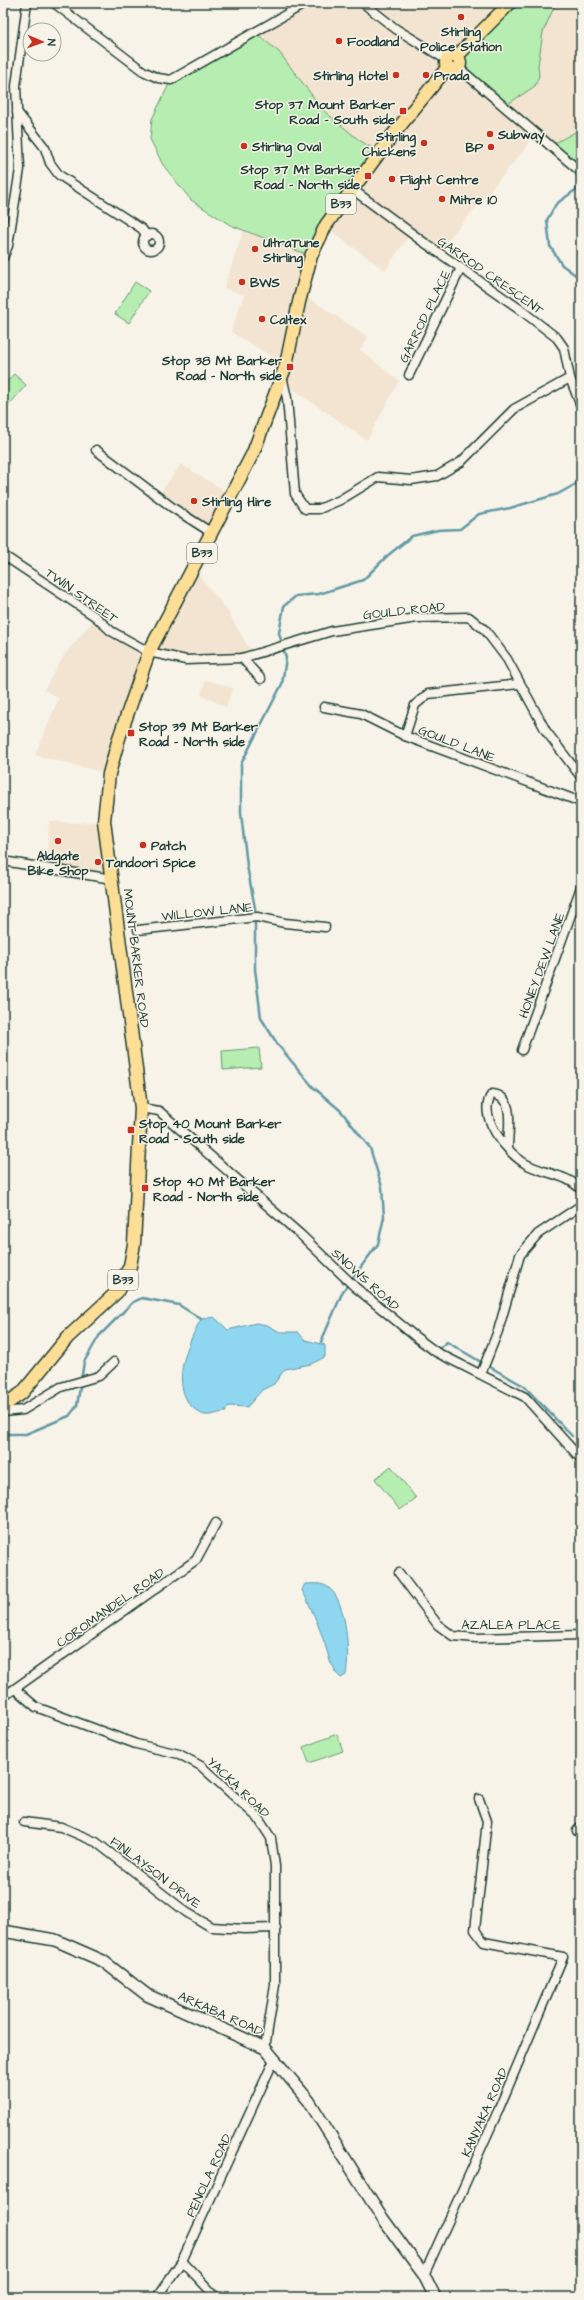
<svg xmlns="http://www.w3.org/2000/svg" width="584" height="2300" viewBox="0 0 584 2300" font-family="'Architects Daughter',sans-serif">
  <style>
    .built { fill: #f2e4d0 }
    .green { fill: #b6eeb1; stroke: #6a9672 }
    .water { fill: #8fd6f1; stroke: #6299a5 }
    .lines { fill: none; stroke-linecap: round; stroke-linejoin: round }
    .stream { stroke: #6299a5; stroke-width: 2.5 }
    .street-casing { stroke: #1f3d34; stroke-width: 11 }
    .secondary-casing { stroke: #1f3d34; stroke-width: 14 }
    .primary-casing { stroke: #1f3d34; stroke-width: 15 }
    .street { stroke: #f7f3e8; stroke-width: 8 }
    .secondary { stroke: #f7f3e8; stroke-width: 11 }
    .primary { stroke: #fdde96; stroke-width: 12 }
    .poi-dot { fill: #c8321e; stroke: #f7f3e8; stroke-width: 1.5 }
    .labels { text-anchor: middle; stroke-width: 3; stroke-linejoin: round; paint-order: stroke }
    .shield { fill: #f7f3e8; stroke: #60746a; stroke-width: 1 }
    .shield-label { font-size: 12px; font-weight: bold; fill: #1f3d34 }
    .poi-label { font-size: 13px; font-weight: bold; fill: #1f3d34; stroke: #f7f3e8; text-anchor: start }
    .street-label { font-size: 13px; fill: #1f3d34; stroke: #f7f3e8 }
  </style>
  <rect width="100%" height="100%" fill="#f7f3e8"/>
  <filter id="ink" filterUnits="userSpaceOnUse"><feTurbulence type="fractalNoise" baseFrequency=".025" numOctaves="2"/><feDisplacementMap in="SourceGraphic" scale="8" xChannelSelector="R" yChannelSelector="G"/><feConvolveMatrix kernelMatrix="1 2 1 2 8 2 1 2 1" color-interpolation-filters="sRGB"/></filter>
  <g filter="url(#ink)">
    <g class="built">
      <path d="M 306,3 L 581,3 L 581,129 L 551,145 L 534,130 L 525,149 L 438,252 L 411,233 L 385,270 L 332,232 L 326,225 L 379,152 L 359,140 L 324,111 L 279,53 L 256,33 Z"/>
      <path d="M 243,231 L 311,256 L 301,293 L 368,337 L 360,350 L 399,381 L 367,440 L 284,383 L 286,365 L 231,332 L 244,295 L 224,288 Z"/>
      <path d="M 181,464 L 231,495 L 212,533 L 158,496 Z"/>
      <path d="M 193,568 L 227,610 L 252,654 L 186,660 L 149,652 L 109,774 L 35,755 L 59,698 L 44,690 L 65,654 L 96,617 L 149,652 Z"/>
      <path d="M 206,680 L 233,688 L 226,707 L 201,695 Z"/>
      <path d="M 49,821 L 78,823 L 104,821 L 112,879 L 47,869 Z"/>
    </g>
    <g class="green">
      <path d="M 510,3 L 556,3 L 543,32 L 538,66 L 539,76 L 535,86 L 505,106 L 460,66 L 459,61 Z"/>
      <path d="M 256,33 L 279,52 L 324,111 L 359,140 L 379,152 L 311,256 L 230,225 L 191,200 L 163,165 L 150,139 L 152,119 L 171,80 Z"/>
      <path d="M 581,129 L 581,172 L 551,145 Z"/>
      <path d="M 135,282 L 149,291 L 129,323 L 115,314 Z"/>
      <path d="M 14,374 L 26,385 L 3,412 L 3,386 Z"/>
      <path d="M 259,1048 L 261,1067 L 223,1070 L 222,1051 Z"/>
      <path d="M 391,1466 L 416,1498 L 400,1510 L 375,1479 Z"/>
      <path d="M 337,1734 L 343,1751 L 309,1763 L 303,1747 Z"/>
    </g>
    <g class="water">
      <path d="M 214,1317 L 228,1330 L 256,1323 L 267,1325 L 280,1332 L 298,1332 L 305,1340 L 325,1345 L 325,1357 L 311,1364 L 285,1369 L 274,1384 L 262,1390 L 247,1407 L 229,1406 L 226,1409 L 226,1412 C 220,1412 211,1416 205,1415 C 201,1415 193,1408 190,1405 C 171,1380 188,1343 201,1319 Z"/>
      <path d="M 305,1584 C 313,1584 322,1582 329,1588 C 347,1601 350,1655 346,1675 L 341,1678 L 335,1672 C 335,1667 332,1666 330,1661 C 323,1636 314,1613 302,1590 Z"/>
    </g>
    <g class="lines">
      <g class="stream">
        <path d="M 581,186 L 556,204 L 547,220 L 550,246 L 562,265 L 581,279"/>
        <path d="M 321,1342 L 343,1291 L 378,1244 L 384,1217 L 382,1187 L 370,1148 L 341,1111 L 313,1087 L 278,1045 L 261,1018 L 255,969 L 255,908 L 247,866 L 241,813 L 241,764 L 282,684 L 286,658 L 279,633 L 284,606 L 296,596 L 319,594 L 363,580 L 387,556 L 412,536 L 438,530 L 460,529 L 479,514 L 510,508 L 558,494 L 576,484 L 581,475"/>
        <path d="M 438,1350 L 447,1342 L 481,1362"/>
        <path d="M 490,1367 L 524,1386 L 572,1436"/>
        <path d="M 3,1434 L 26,1434 L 69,1416 L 77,1406 L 84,1362 L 99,1336 L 133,1302 L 142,1298 L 179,1305 L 201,1319"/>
      </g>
      <g class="street-casing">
        <g id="street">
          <path d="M 54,3 L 143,71 L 158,78 L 171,80 L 306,3"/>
          <path d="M 363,3 L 396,29 L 447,60"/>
          <path d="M 459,68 L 581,172"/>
          <path d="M 17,112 L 45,148 L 50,163 L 59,175 L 142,229 L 147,236"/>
          <path d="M 352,189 L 422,241 L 517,307 L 557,338 L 564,348 L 570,378 L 581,406"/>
          <circle cx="151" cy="242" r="8"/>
          <path d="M 3,258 L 8,246 L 20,169 L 16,86 L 27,3"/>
          <path d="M 409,375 L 461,268"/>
          <path d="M 282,376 L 287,398 L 295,494 L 305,509 L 319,509 L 340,500 L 378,477 L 411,480 L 437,476 L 461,462 L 514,409 L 570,378"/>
          <path d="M 96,450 L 173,508 L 212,533"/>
          <path d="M 3,555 L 96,617 L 111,631 L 149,652 L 186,660 L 242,658 L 332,631 L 417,618 L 469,617 L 485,630 L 507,659 L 546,731 L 581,777"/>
          <path d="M 242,658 L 261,679"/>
          <path d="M 324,707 L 361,714 L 405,736 L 581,802"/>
          <path d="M 405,736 L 415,705 L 428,694 L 519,684"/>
          <path d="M 3,861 L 112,879"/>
          <path d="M 138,930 L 257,917 L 285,923 L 325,927"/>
          <path d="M 522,1050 L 581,887"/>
          <path d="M 141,1108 L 159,1111 L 301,1235 L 355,1287 L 417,1338 L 436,1352 L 525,1397 L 581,1459"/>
          <path d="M 508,1147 C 508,1129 516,1096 492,1094 C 476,1116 507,1153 526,1164 C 544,1174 568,1174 581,1190"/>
          <path d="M 481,1374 L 498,1331 L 520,1255 L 538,1234 L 580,1206 L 581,1204"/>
          <path d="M 3,1412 L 23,1410 L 61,1387 L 99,1376 L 114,1362"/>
          <path d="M 399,1573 L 438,1625 L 453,1636 L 476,1638 L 581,1635"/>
          <path d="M 15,1689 L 36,1707 L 136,1744 L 179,1754 L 201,1766 L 258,1818 L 271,1838 L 275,1866 L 275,1985 L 265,2048"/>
          <path d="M 3,1697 L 196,1560 L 216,1523"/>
          <path d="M 24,1822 L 61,1827 L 96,1842 L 186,1912 L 211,1927 L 245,1929 L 276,1928"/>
          <path d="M 577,1831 L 581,1827"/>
          <path d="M 182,2261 L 216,2297"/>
          <path d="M 424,2275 L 498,2111 L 563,1957 L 484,1942 L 475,1930 L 487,1821 L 479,1799"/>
          <path d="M 157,2297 L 182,2261 L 274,2060"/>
        </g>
      </g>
      <g class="secondary-casing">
        <path id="secondary" d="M 3,1931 L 55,1940 L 103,1961 L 147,1995 L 265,2048 L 309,2101 L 383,2219 L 424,2275 L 435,2297"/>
      </g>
      <g class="primary-casing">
        <g id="primary">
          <circle cx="453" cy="63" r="7"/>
          <path d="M 456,57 L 510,3"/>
          <path d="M 3,1406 L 22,1393 L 68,1337 L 117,1292 L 130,1266 L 134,1244 L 141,1108 L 104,821 L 109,774 L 119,738 L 149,652 L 253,453 L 286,365 L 299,302 L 311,256 L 326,225 L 391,137 L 447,68"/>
        </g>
      </g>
      <use href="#street" class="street"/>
      <use href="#secondary" class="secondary"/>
      <use href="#primary" class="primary"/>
    </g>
  </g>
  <g class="poi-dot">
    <circle cx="461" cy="17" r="4"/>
    <circle cx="339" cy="41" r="4"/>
    <circle cx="396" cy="75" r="4"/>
    <circle cx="426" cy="75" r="4"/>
    <rect x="399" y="107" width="8" height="8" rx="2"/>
    <circle cx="490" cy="134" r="4"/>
    <circle cx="424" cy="143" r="4"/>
    <circle cx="244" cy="146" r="4"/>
    <circle cx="491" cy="147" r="4"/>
    <rect x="364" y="172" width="8" height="8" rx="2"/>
    <circle cx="392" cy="179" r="4"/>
    <circle cx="442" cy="199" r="4"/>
    <circle cx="255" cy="249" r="4"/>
    <circle cx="242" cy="282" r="4"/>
    <circle cx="262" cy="319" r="4"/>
    <rect x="286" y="363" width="8" height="8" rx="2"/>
    <circle cx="194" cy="501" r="4"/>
    <rect x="127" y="729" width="8" height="8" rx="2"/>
    <circle cx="58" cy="841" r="4"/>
    <circle cx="143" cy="845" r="4"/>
    <circle cx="98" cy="862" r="4"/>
    <rect x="127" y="1126" width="8" height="8" rx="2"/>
    <rect x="141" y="1184" width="8" height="8" rx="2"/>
  </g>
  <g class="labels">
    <g class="shield">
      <rect x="326" y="194" width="30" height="20" rx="3"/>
      <rect x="187" y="543" width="30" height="20" rx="3"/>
      <rect x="108" y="1270" width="30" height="20" rx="3"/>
    </g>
    <g class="shield-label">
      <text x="341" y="208">B33</text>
      <text x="202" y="557">B33</text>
      <text x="123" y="1284">B33</text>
    </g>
    <g class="poi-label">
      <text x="461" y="36" text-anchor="middle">Stirling<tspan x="461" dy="15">Police Station</tspan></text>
      <text x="347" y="46">Foodland</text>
      <text x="388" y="80" text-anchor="end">Stirling Hotel</text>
      <text x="434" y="80">Prada</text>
      <text x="395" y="109" text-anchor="end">Stop 37 Mount Barker<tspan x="395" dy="15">Road - South side</tspan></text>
      <text x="498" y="139">Subway</text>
      <text x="416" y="141" text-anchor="end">Stirling<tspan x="416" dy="15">Chickens</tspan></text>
      <text x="252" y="151">Stirling Oval</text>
      <text x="483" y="152" text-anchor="end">BP</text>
      <text x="360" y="174" text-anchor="end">Stop 37 Mt Barker<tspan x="360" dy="15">Road - North side</tspan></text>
      <text x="400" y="184">Flight Centre</text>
      <text x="450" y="204">Mitre 10</text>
      <text x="263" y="247">UltraTune<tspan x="263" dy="15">Stirling</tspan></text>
      <text x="250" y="287">BWS</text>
      <text x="270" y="324">Caltex</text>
      <text x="282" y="365" text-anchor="end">Stop 38 Mt Barker<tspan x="282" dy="15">Road - North side</tspan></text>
      <text x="202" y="506">Stirling Hire</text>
      <text x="139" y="731">Stop 39 Mt Barker<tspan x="139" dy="15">Road - North side</tspan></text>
      <text x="151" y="850">Patch</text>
      <text x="58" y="860" text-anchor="middle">Aldgate<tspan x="58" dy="15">Bike Shop</tspan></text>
      <text x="106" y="867">Tandoori Spice</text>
      <text x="139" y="1128">Stop 40 Mount Barker<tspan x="139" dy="15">Road - South side</tspan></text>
      <text x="153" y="1186">Stop 40 Mt Barker<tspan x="153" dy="15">Road - North side</tspan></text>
    </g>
    <g class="street-label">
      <text transform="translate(491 275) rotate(35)" y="5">GARROD CRESCENT</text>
      <text transform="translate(424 316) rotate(-64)" y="5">GARROD PLACE</text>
      <text transform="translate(82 595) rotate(35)" y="5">TWIN STREET</text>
      <text transform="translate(404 610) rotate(-6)" y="5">GOULD ROAD</text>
      <text transform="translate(457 743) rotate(21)" y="5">GOULD LANE</text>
      <text transform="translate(207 911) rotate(-6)" y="5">WILLOW LANE</text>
      <text transform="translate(137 958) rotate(83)" y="5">MOUNT BARKER ROAD</text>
      <text transform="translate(541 965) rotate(-70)" y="5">HONEY DEW LANE</text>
      <text transform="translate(366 1279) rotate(42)" y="5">SNOWS ROAD</text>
      <text transform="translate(110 1607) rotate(-35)" y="5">COROMANDEL ROAD</text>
      <text x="511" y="1629">AZALEA PLACE</text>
      <text transform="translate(239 1787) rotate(44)" y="5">YACKA ROAD</text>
      <text transform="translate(156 1872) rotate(37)" y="5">FINLAYSON DRIVE</text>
      <text transform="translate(221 2013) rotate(24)" y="5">ARKABA ROAD</text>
      <text transform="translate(484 2112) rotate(-66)" y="5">KANYAKA ROAD</text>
      <text transform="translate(208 2175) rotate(-65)" y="5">PENOLA ROAD</text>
    </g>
  </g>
  <rect width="584" height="2300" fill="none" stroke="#f7f3e8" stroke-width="16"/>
  <rect x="8" y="8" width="568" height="2284" fill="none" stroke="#1f3d34" stroke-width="1.5" filter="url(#ink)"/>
  <g transform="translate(42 42) rotate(92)"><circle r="19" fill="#f7f3e8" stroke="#a1aaa0"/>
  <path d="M0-3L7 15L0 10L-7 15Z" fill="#c8321e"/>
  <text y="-6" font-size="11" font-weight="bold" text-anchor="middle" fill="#1f3d34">N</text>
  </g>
</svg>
